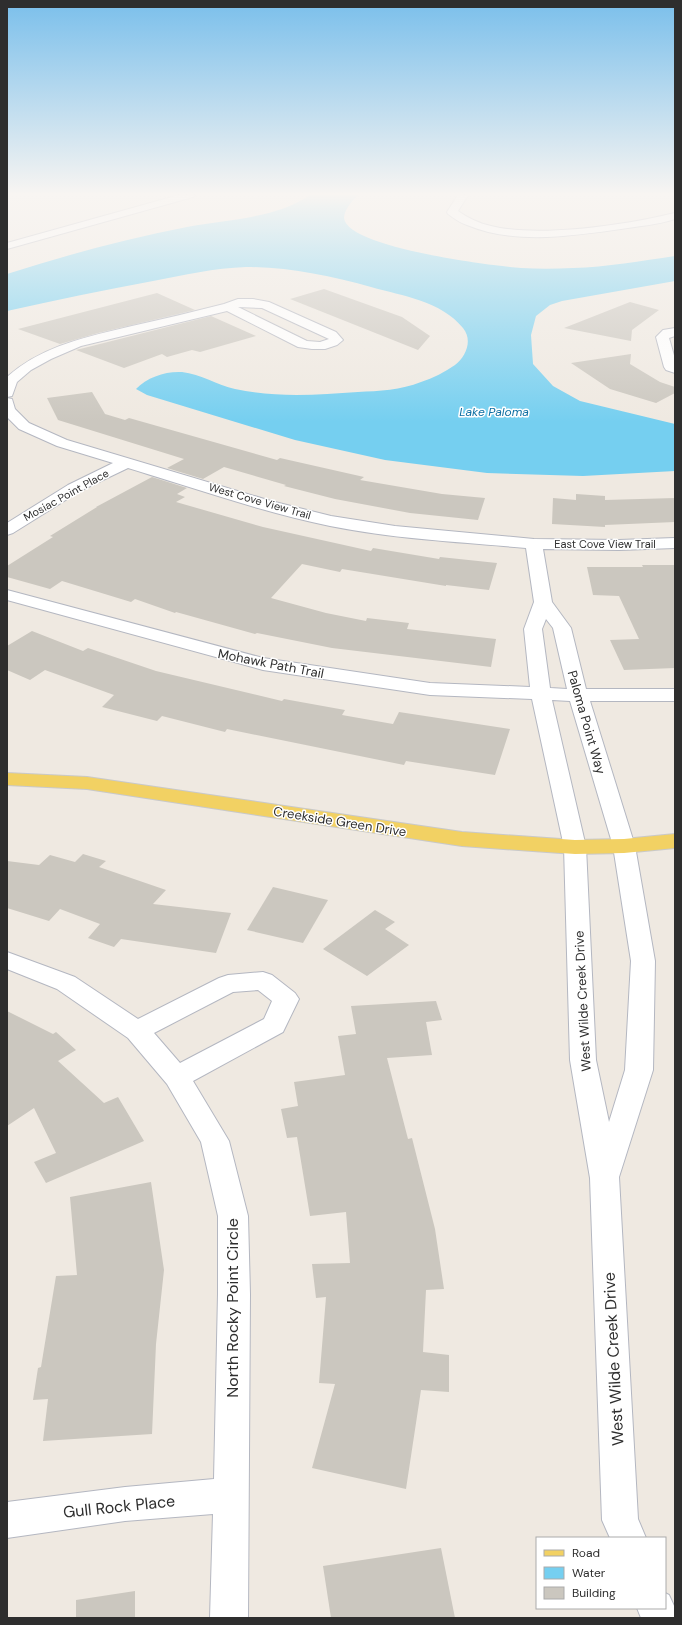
<svg xmlns="http://www.w3.org/2000/svg" width="682" height="1625" viewBox="0 0 682 1625" font-family="'DM Sans',sans-serif">
  <style>
    .water { fill: #75cff0 }
    .building { fill: #cbc7bf }
    .lines { fill: none; stroke-linecap: round; stroke-linejoin: round }
    .minor-casing { stroke: #b4b7c1; stroke-width: 2 }
    .major-casing { stroke: #c9c9c9; stroke-width: 2 }
    .minor { fill: #fff; fill-rule: evenodd }
    .major { fill: #f2d163; fill-rule: evenodd }
    .labels { text-anchor: middle; stroke-width: 3; stroke-linejoin: round; paint-order: stroke }
    .far-street-label { font-size: 11px; fill: #2e2e2e; stroke: #fff }
    .far-water-label { font-size: 12px; font-style: italic; fill: #0d6fa3; stroke: #fff }
    .street-label { font-size: 13px; fill: #2e2e2e; stroke: #fff }
    .near-street-label { font-size: 16px; fill: #2e2e2e; stroke: #fff }
  </style>
  <rect width="100%" height="100%" fill="#efe9e1"/>
  <path class="water" d="M 310,195 L 358,195 C 352,201 344,210 344,218 C 347,248 494,266 521,268 C 538,269 555,269 573,268 C 607,267 641,261 675,256 L 675,281 L 562,301 L 550,305 L 536,316 L 531,335 L 533,364 L 553,386 L 580,401 L 675,424 L 675,471 L 583,476 L 487,473 L 385,460 L 295,440 L 147,395 L 136,389 C 147,377 166,371 182,372 C 201,374 217,385 235,389 C 276,398 317,395 358,392 C 379,391 401,390 421,382 C 433,378 445,372 455,365 C 466,357 473,340 463,328 C 441,301 403,296 371,287 C 330,276 289,267 246,267 C 214,268 184,275 153,281 C 104,290 56,300 7,311 L 7,274 C 66,255 126,239 187,227 C 227,219 275,219 310,195 Z"/>
  <g class="building">
    <path d="M 324,289 L 402,317 L 430,336 L 418,350 L 290,299 Z"/>
    <path d="M 157,293 L 195,310 L 98,333 L 60,344 L 18,329 Z"/>
    <path d="M 630,302 L 659,310 L 632,330 L 631,341 L 564,328 Z"/>
    <path d="M 211,316 L 256,336 L 200,352 L 192,350 L 167,357 L 162,354 L 124,368 L 76,350 Z"/>
    <path d="M 631,354 L 630,364 L 660,382 L 675,387 L 675,393 L 656,403 L 610,389 L 571,363 Z"/>
    <path d="M 92,392 L 105,414 L 125,420 L 129,418 L 277,460 L 280,458 L 364,477 L 360,480 L 442,494 L 485,498 L 478,520 L 410,513 L 335,499 L 284,486 L 286,485 L 224,467 L 203,479 L 167,468 L 184,459 L 58,420 L 47,398 Z"/>
    <path d="M 152,477 L 187,488 L 177,494 L 185,497 L 176,502 L 263,527 L 371,551 L 373,548 L 439,559 L 440,557 L 497,563 L 489,590 L 446,585 L 446,586 L 342,569 L 340,572 L 302,564 L 271,598 L 326,613 L 366,621 L 367,618 L 409,623 L 407,629 L 496,639 L 491,667 L 332,648 L 257,633 L 255,634 L 176,612 L 175,613 L 135,599 L 131,602 L 62,581 L 50,589 L 7,577 L 7,566 L 53,537 L 50,536 L 97,507 L 96,507 Z"/>
    <path d="M 576,494 L 605,496 L 605,500 L 675,498 L 675,522 L 605,525 L 605,527 L 552,524 L 553,498 L 576,500 Z"/>
    <path d="M 642,565 L 675,565 L 675,668 L 624,670 L 610,640 L 639,639 L 619,596 L 593,595 L 587,567 L 643,567 Z"/>
    <path d="M 32,631 L 83,651 L 88,648 L 156,671 L 282,701 L 284,699 L 345,710 L 342,715 L 393,724 L 399,712 L 510,729 L 495,775 L 406,761 L 404,765 L 227,729 L 225,732 L 162,716 L 157,721 L 102,707 L 114,695 L 45,670 L 30,680 L 7,670 L 7,646 Z"/>
    <path d="M 83,854 L 106,861 L 99,867 L 166,890 L 153,904 L 231,913 L 216,953 L 121,939 L 114,947 L 88,938 L 100,924 L 60,909 L 49,921 L 7,908 L 7,861 L 39,865 L 50,855 L 75,862 Z"/>
    <path d="M 273,887 L 328,900 L 303,943 L 247,930 Z"/>
    <path d="M 375,910 L 395,922 L 385,929 L 409,945 L 367,976 L 323,949 Z"/>
    <path d="M 436,1001 L 442,1020 L 426,1022 L 432,1055 L 387,1058 L 408,1139 L 412,1138 L 435,1229 L 444,1289 L 426,1290 L 423,1352 L 449,1355 L 449,1392 L 421,1390 L 406,1489 L 312,1468 L 335,1384 L 319,1383 L 326,1297 L 316,1298 L 312,1264 L 350,1263 L 346,1212 L 310,1216 L 297,1137 L 287,1138 L 281,1109 L 298,1106 L 294,1082 L 345,1075 L 338,1036 L 356,1034 L 351,1006 Z"/>
    <path d="M 7,1011 L 53,1034 L 56,1032 L 76,1050 L 58,1061 L 104,1103 L 118,1097 L 144,1141 L 46,1183 L 34,1162 L 56,1153 L 34,1108 L 7,1126 Z"/>
    <path d="M 151,1182 L 164,1270 L 156,1344 L 152,1434 L 43,1441 L 48,1399 L 33,1400 L 38,1368 L 41,1367 L 56,1276 L 77,1275 L 70,1197 Z"/>
    <path d="M 441,1548 L 455,1618 L 331,1618 L 323,1566 Z"/>
    <path d="M 135,1591 L 135,1618 L 76,1618 L 76,1600 Z"/>
  </g>
  <g class="lines">
    <g class="minor-casing">
      <g id="minor">
        <path d="M 179,195 L 195,195 L 193,197 L 7,249 L 7,243 Z"/>
        <path d="M 458,195 L 468,195 L 458,211 C 468,218 478,223 491,226 C 539,238 626,225 675,213 L 675,219 C 657,225 639,226 621,229 C 571,236 515,245 467,225 C 460,223 454,218 448,214 L 447,212 Z"/>
        <path d="M 238,299 L 253,299 L 269,302 L 336,332 L 343,340 L 337,345 L 325,349 L 312,349 L 298,347 L 227,311 L 81,346 L 51,359 L 31,370 L 17,382 L 12,396 L 7,397 L 7,377 C 43,345 87,337 132,326 C 163,319 193,312 224,304 ZM 238,307 L 262,308 L 329,339 L 320,342 L 307,341 Z"/>
        <path d="M 675,328 L 675,336 L 669,338 L 675,359 L 675,373 L 666,370 L 664,367 L 656,337 L 663,330 Z"/>
        <path d="M 7,398 L 12,399 L 15,409 L 29,423 L 67,440 L 271,501 L 331,516 L 395,526 L 534,539 L 619,540 L 675,538 L 675,548 L 619,550 L 543,549 L 552,602 L 571,628 L 586,689 L 675,689 L 675,701 L 590,701 L 635,846 L 655,961 L 653,1070 L 619,1177 L 638,1519 L 646,1538 L 610,1538 L 602,1520 L 590,1178 L 570,1060 L 564,847 L 532,699 L 430,695 L 263,670 L 7,600 L 7,590 L 263,658 L 430,683 L 530,687 L 524,629 L 534,602 L 526,548 C 461,542 394,539 330,526 C 262,512 194,488 128,468 L 80,491 L 13,533 L 7,535 L 7,523 L 68,485 L 113,463 L 57,446 L 19,429 L 7,417 ZM 546,619 L 553,628 L 567,689 L 550,688 L 542,629 ZM 552,700 L 570,701 L 613,846 L 631,961 L 625,1070 L 609,1122 L 596,1060 L 586,847 Z"/>
        <path d="M 7,952 L 75,977 L 138,1019 L 219,978 L 228,975 L 263,972 L 272,975 L 295,993 L 299,999 L 283,1032 L 193,1081 L 229,1141 L 248,1216 L 250,1294 L 248,1618 L 210,1618 L 213,1514 L 125,1521 L 7,1538 L 7,1502 L 125,1487 L 214,1479 L 218,1294 L 218,1216 L 201,1142 L 167,1084 L 128,1038 L 57,989 L 7,969 ZM 258,990 L 272,1001 L 264,1019 L 180,1063 L 154,1033 L 233,992 Z"/>
        <path d="M 665,1593 L 669,1595 L 675,1608 L 675,1618 L 641,1618 L 637,1608 L 665,1608 Z"/>
      </g>
    </g>
    <g class="major-casing">
      <path id="major" d="M 7,773 L 87,777 L 462,832 L 575,840 L 624,839 L 675,834 L 675,848 L 624,853 L 575,854 L 462,846 L 87,789 L 7,785 Z"/>
    </g>
    <use href="#minor" class="minor"/>
    <use href="#major" class="major"/>
  </g>
  <linearGradient id="sky" x2="0" y2="1"><stop stop-color="#7abfeb"/><stop offset="0.46" stop-color="#f8f5f2"/><stop offset="1" stop-color="#f8f5f2" stop-opacity="0"/></linearGradient>
  <rect width="682" height="422" fill="url(#sky)"/>
  <g class="labels">
    <g class="far-street-label">
      <text transform="translate(66 495) rotate(-29)" y="4">Mosiac Point Place</text>
      <text transform="translate(260 501) rotate(16)" y="4">West Cove View Trail</text>
      <text x="605" y="548">East Cove View Trail</text>
    </g>
    <g class="far-water-label">
      <text x="494" y="416">Lake Paloma</text>
    </g>
    <g class="street-label">
      <text transform="translate(271 663) rotate(11)" y="5">Mohawk Path Trail</text>
      <text transform="translate(587 722) rotate(74)" y="5">Paloma Point Way</text>
      <text transform="translate(340 821) rotate(9)" y="5">Creekside Green Drive</text>
      <text transform="translate(582 1001) rotate(-93)" y="5">West Wilde Creek Drive</text>
    </g>
    <g class="near-street-label">
      <text transform="translate(232 1308) rotate(-90)" y="6">North Rocky Point Circle</text>
      <text transform="translate(613 1359) rotate(-93)" y="6">West Wilde Creek Drive</text>
      <text transform="translate(119 1506) rotate(-6)" y="6">Gull Rock Place</text>
    </g>
  </g>
  <rect width="682" height="1625" fill="none" stroke="#2e2e2e" stroke-width="16"/>
  <rect x="536" y="1537" width="130" height="72" fill="#ffffff" stroke="#ababab"/>
  <rect x="544" y="1550" width="20" height="6" fill="#f2d163" stroke="#ababab"/>
  <text x="572" y="1557" font-size="12" fill="#2e2e2e">Road</text>
  <rect x="544" y="1567" width="20" height="12" fill="#75cff0" stroke="#ababab"/>
  <text x="572" y="1577" font-size="12" fill="#2e2e2e">Water</text>
  <rect x="544" y="1587" width="20" height="12" fill="#cbc7bf" stroke="#ababab"/>
  <text x="572" y="1597" font-size="12" fill="#2e2e2e">Building</text>
</svg>
